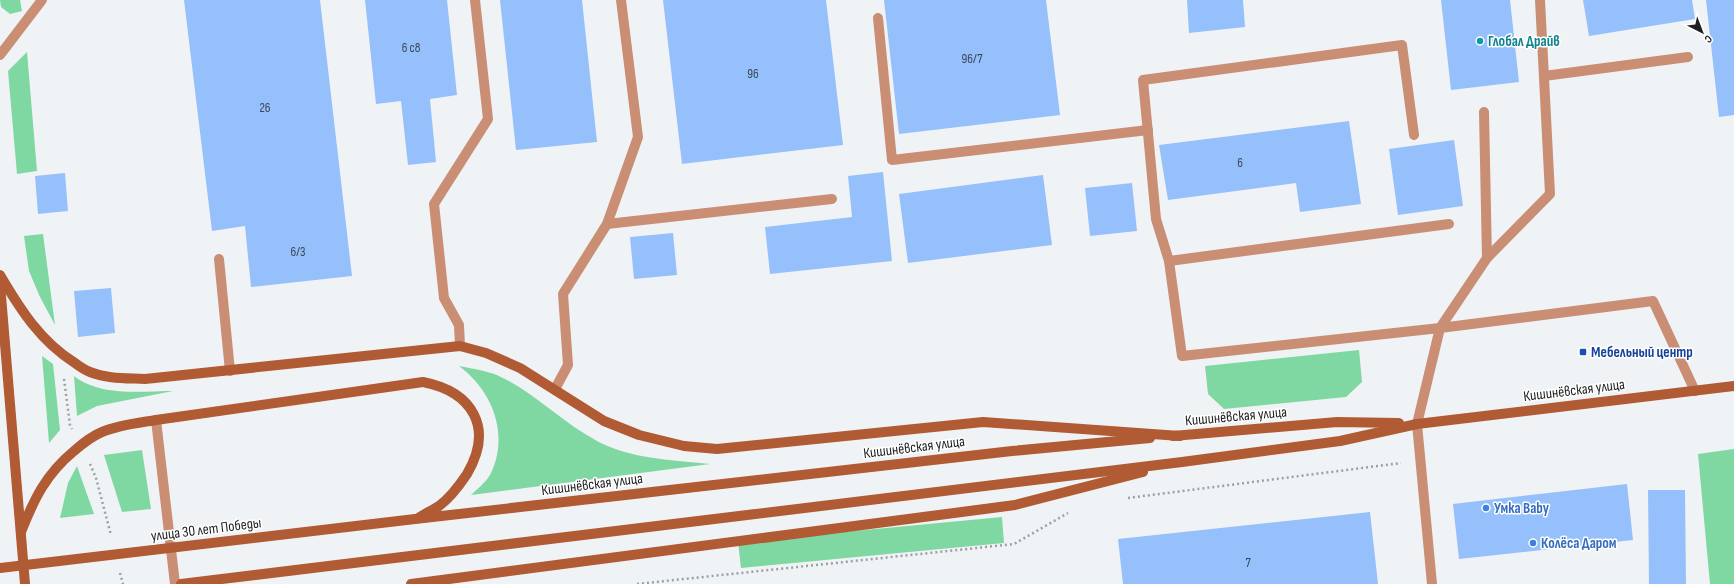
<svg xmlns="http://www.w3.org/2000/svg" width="1734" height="584" viewBox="0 0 1734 584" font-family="'Sofia Sans Condensed',sans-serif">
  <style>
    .green { fill: #7fd8a2 }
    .building { fill: #95c0fb }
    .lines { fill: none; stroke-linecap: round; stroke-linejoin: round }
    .path { stroke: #9d9fa1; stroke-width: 2.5; stroke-dasharray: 2 3; stroke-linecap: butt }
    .lane { stroke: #ca8e75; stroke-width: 10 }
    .secondary { stroke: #b05b34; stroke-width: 10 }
    .secondary-bridge { stroke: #b05b34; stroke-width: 10 }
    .culture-dot { fill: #0f9aa8; stroke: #fff; stroke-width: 1.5 }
    .transit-dot { fill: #1a4fb4; stroke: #fff; stroke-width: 1.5 }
    .shop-dot { fill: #3f7fe0; stroke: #fff; stroke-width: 1.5 }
    .labels { text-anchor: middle; stroke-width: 3; stroke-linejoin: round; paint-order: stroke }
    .number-label { font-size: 13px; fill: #3b4656 }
    .culture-label { font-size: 15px; font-weight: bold; fill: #0d838f; stroke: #fff; text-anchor: start }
    .transit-label { font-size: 15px; font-weight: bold; fill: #164399; stroke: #fff; text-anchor: start }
    .street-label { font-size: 15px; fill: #1d1e1f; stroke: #fff }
    .shop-label { font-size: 15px; font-weight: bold; fill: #366cbe; stroke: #fff; text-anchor: start }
  </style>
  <rect width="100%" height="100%" fill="#f0f3f6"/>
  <g class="green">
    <path d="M 0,0 L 20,0 L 22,11 L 10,14 L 1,7 Z"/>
    <path d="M 27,52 L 37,171 L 17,174 L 8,71 Z"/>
    <path d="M 43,234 L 55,325 L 40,297 L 29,271 L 24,236 Z"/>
    <path d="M 1359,350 L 1362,382 L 1346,397 L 1224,409 L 1208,394 L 1205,366 Z"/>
    <path d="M 42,356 L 53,364 L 60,430 L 49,443 Z"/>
    <path d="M 459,366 C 474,369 490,371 503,378 C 537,395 563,423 597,441 C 631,459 672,460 710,464 L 471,495 C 477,489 486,482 490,475 C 510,436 493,391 459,366 Z"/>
    <path d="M 74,376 C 101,397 141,391 173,391 L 97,406 L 77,416 Z"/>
    <path d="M 1734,449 L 1734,584 L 1710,584 L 1698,454 Z"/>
    <path d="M 142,450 L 151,509 L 122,512 L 104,455 Z"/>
    <path d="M 77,466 L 94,514 L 60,518 L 68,483 Z"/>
    <path d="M 1002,517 L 1004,543 L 741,568 L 738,542 Z"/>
  </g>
  <g class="building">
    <path d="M 184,0 L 320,0 L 352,276 L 251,287 L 245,226 L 212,231 Z"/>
    <path d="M 365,0 L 447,0 L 457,95 L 430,99 L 436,162 L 408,165 L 401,101 L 376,104 Z"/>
    <path d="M 500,0 L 582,0 L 597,142 L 516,150 Z"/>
    <path d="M 663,0 L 826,0 L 843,145 L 682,164 Z"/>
    <path d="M 884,0 L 1046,0 L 1060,115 L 899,134 Z"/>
    <path d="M 1187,0 L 1243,0 L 1245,27 L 1189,33 Z"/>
    <path d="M 1441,0 L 1510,0 L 1519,82 L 1451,90 Z"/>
    <path d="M 1583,0 L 1692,0 L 1695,19 L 1589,36 Z"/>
    <path d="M 1706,0 L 1734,0 L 1734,115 L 1719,117 Z"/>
    <path d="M 1349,121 L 1361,204 L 1300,212 L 1296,183 L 1168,200 L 1159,145 Z"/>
    <path d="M 1454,140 L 1463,206 L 1398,215 L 1389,149 Z"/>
    <path d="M 883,172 L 892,261 L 770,274 L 765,227 L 852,217 L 848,176 Z"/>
    <path d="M 65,173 L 68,211 L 38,214 L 35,176 Z"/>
    <path d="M 1043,175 L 1052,245 L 908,263 L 899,194 Z"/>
    <path d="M 1132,183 L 1137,231 L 1090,236 L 1085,188 Z"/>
    <path d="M 673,233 L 677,275 L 634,279 L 630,237 Z"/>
    <path d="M 111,288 L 115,333 L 78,337 L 74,291 Z"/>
    <path d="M 1627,484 L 1633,540 L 1459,559 L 1453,504 Z"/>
    <path d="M 1648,490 L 1685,490 L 1686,584 L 1649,584 Z"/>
    <path d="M 1370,512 L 1378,584 L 1123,584 L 1118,539 Z"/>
  </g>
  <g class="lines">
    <g class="path">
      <path d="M 64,379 L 70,425 L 72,429"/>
      <path d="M 90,464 L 96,478 L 111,535"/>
      <path d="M 1128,498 L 1401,463"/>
      <path d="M 120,573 L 123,584"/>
      <path d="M 637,584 L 1014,544 L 1068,513"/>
    </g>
    <g class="lane">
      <path d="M 878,18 L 892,160 L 1148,130"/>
      <path d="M 0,55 L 42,0"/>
      <path d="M 1544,76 L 1688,57"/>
      <path d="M 1484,112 L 1487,258"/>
      <path d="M 1414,135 L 1402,45 L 1143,80 L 1156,219 L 1169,261 L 1182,356 L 1440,328 L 1653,301 L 1695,391"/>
      <path d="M 607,224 L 832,199"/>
      <path d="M 219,259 L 230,371"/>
      <path d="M 1169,261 L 1449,224"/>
      <path d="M 460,346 L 459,325 L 444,298 L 434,204 L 488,119 L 475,0"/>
      <path d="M 555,389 L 568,365 L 563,294 L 607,224 L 638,137 L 621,0"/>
      <path d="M 156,420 L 175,584"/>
      <path d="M 1432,584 L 1417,424 L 1440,328 L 1487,258 L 1550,194 L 1540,0"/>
    </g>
    <g class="secondary">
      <path d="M 0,275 C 20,309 40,341 75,363 C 79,366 85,370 90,372 C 107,379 127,378 145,379 L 460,346 L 486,353 L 520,368 L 604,421 L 639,435 L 684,446 L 717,449 L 983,422 L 1180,436"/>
      <path d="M 0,284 L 25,584"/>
      <path d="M 1173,436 L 1337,422 L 1399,423"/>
      <path d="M 415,519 L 1012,451 L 1150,438"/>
      <path d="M 21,532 C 34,499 46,474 74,451 C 82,444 92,436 102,432 C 119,425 138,423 156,420 L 423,382 C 473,392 494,428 467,474 C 459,486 450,498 439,506 C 433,510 426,513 420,517"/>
      <path d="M 181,584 L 1182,462 L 1340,441 L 1417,424 L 1734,386"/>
      <path d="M 411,584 L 1015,505 L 1143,472"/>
    </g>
    <path class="secondary-bridge" d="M 0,568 L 415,519"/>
  </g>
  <circle class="culture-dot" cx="1480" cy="41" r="4"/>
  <rect class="transit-dot" x="1579" y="348" width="8" height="8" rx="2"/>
  <g class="shop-dot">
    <circle cx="1486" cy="508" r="4"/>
    <circle cx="1533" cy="543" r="4"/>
  </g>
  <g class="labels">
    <g class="number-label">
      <text x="411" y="52">6 с8</text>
      <text x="972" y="63">96/7</text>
      <text x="753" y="78">96</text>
      <text x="265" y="112">26</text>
      <text x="1240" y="167">6</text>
      <text x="298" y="256">6/3</text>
      <text x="1248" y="567">7</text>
    </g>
    <g class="culture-label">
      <text x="1488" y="46">Глобал Драйв</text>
    </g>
    <g class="transit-label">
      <text x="1591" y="357">Мебельный центр</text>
    </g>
    <g class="street-label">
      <text transform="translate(1574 390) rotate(-7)" y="5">Кишинёвская улица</text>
      <text transform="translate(1236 416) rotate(-5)" y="5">Кишинёвская улица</text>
      <text transform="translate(914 447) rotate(-7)" y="5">Кишинёвская улица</text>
      <text transform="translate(592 484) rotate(-7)" y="5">Кишинёвская улица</text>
      <text transform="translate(206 529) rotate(-7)" y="5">улица 30 лет Победы</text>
    </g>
    <g class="shop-label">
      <text x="1494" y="513">Умка Baby</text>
      <text x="1541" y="548">Колёса Даром</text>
    </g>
  </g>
  <g transform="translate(1702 32) rotate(138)" stroke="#ffffff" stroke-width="3" paint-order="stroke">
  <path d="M0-3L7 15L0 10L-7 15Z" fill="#1d1e1f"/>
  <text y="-6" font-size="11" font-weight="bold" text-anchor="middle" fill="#1d1e1f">С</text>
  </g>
</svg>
